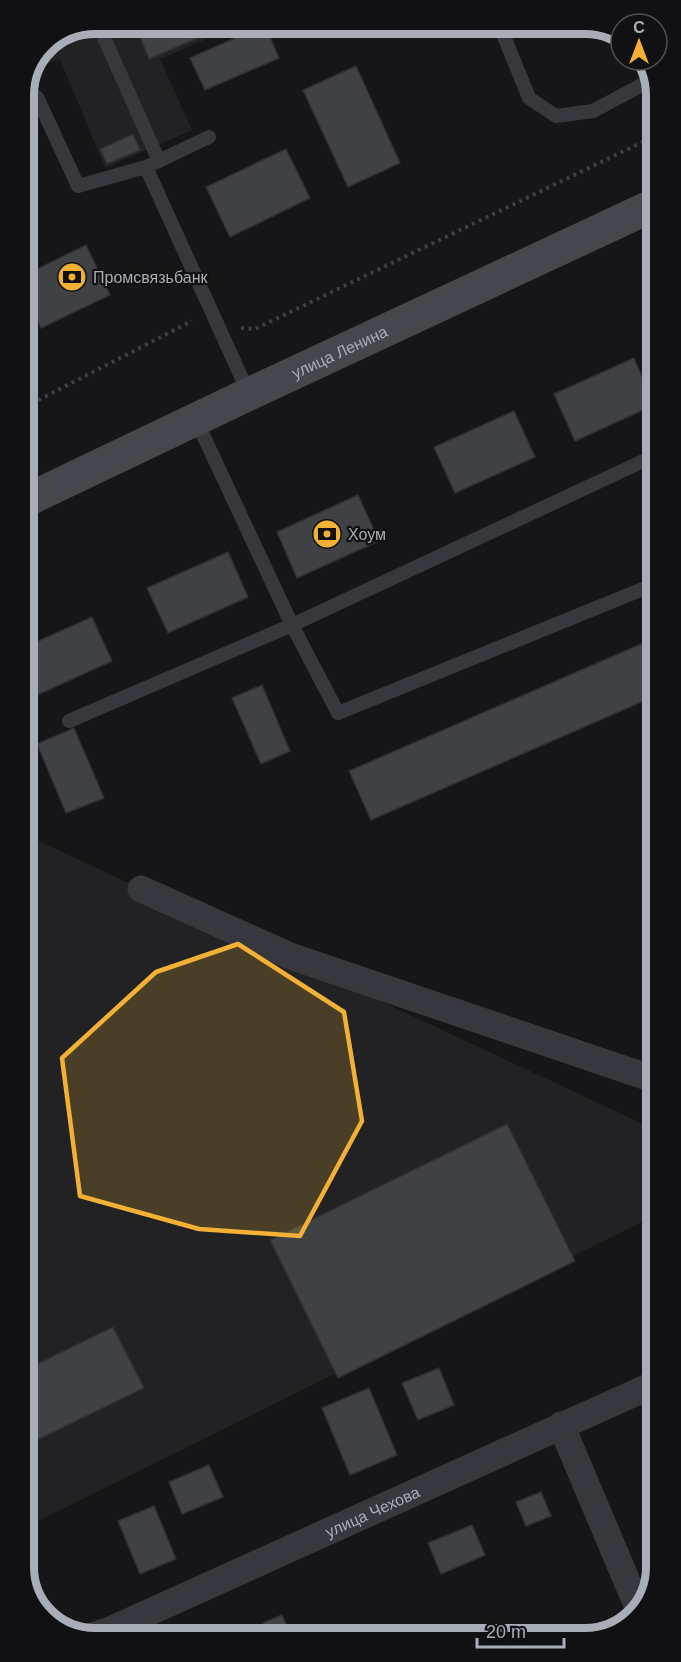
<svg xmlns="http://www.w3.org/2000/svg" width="681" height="1662" viewBox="0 0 681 1662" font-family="Helvetica,sans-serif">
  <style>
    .built { fill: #222225 }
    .building { fill: #404145; stroke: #303034; stroke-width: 1.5 }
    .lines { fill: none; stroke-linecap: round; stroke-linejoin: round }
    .path { stroke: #3d3f44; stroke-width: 4; stroke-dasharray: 3 4.5; stroke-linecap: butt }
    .service { stroke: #37383d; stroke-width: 14 }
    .minor { stroke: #37383d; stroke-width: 27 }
    .secondary { stroke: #45474d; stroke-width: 33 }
    .marked { fill: #f2b134; fill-opacity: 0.2; stroke: #f2b134; stroke-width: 4.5; stroke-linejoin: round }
    .labels { text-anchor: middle; stroke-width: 4.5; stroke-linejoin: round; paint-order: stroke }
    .poi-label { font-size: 16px; fill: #a8adb8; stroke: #111113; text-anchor: start }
    .street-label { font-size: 16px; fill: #a8adb8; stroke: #111113 }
    .rim { fill: none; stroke: #a8adb8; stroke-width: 8 }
  </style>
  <rect width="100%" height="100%" fill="#161618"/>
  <g class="built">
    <path d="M 96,24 L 241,24 L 160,59 L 192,130 L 105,168 L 60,59 L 35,68 L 45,45 Z"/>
    <path d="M 26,835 L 656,1130 L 656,1215 L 28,1526 Z"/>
  </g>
  <g class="building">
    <path d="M 135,24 L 231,24 L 149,59 Z"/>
    <path d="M 265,25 L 279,58 L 205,90 L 190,58 Z"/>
    <path d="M 356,66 L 400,163 L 348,187 L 303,90 Z"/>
    <path d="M 133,134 L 140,150 L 107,164 L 100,149 Z"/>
    <path d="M 286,149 L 310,198 L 230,237 L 206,187 Z"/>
    <path d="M 24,175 L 36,203 L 24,208 Z"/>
    <path d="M 86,245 L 110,295 L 41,328 L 25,296 L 25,275 Z"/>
    <path d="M 634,358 L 654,405 L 575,441 L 554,394 Z"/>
    <path d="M 514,411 L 535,457 L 455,493 L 434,447 Z"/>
    <path d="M 358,495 L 379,541 L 297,578 L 277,532 Z"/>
    <path d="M 228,552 L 248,597 L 168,633 L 147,588 Z"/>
    <path d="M 92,617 L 112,661 L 33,697 L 26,680 L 25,647 Z"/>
    <path d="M 655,638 L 655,696 L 371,820 L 349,771 Z"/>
    <path d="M 262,685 L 290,751 L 261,764 L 232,698 Z"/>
    <path d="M 74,728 L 104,798 L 66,813 L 37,744 Z"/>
    <path d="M 507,1124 L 575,1261 L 338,1378 L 270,1240 Z"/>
    <path d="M 113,1327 L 144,1388 L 27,1445 L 27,1369 Z"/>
    <path d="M 439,1368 L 454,1405 L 418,1420 L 402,1383 Z"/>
    <path d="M 369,1388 L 397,1455 L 350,1475 L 322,1408 Z"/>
    <path d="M 209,1465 L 223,1497 L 182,1514 L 169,1482 Z"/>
    <path d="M 541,1492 L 551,1516 L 526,1526 L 516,1502 Z"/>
    <path d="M 154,1506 L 176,1559 L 140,1574 L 118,1521 Z"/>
    <path d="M 472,1525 L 485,1555 L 441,1574 L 428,1543 Z"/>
    <path d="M 282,1615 L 291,1636 L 268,1637 L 263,1623 Z"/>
  </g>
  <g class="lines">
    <g class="path">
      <path d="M 241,328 L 255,329 L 653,137"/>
      <path d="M 25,407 L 192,321"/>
    </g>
    <g class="service">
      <path d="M 98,24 L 159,161"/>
      <path d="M 499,24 L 529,98 L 556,116 L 593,111 L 653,79"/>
      <path d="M 37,97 L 78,186 L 146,167 L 209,137"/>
      <path d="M 146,167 L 249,394"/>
      <path d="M 196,420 L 292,625 L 338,713 L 655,584"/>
      <path d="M 69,721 L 292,625 L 654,456"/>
    </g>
    <g class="minor">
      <path d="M 141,889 L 290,956 L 656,1080"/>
      <path d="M 561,1425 L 640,1612"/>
      <path id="s1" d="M 89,1637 L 110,1630 L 657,1383"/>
    </g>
    <path class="secondary" id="s2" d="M 25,501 L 249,394 L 654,205"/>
  </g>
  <path class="marked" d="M 238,944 L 344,1012 L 362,1121 L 300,1236 L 199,1229 L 80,1196 L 62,1058 L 156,972 Z"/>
  <defs>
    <g id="bank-disc" transform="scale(1.5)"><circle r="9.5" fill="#f2b134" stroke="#111113"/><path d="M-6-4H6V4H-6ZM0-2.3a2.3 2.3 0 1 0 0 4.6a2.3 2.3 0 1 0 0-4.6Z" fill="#111"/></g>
  </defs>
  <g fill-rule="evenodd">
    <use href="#bank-disc" x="72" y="277"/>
    <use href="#bank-disc" x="327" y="534"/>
  </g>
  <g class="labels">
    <g class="poi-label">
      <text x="93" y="283">Промсвязьбанк</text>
      <text x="348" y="540">Хоум</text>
    </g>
    <g class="street-label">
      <text dy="6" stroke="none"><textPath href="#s2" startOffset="348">улица Ленина</textPath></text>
      <text dy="6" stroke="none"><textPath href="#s1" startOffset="310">улица Чехова</textPath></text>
    </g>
  </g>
  <path d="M0 0H681V1662H0ZM95 34H585A61 61 0 0 1 646 95V1567A61 61 0 0 1 585 1628H95A61 61 0 0 1 34 1567V95A61 61 0 0 1 95 34Z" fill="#111113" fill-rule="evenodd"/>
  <path class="rim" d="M95 34H585A61 61 0 0 1 646 95V1567A61 61 0 0 1 585 1628H95A61 61 0 0 1 34 1567V95A61 61 0 0 1 95 34Z"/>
  <g transform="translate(639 42)"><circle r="28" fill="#111113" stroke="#4d4f55" stroke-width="1.5"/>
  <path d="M0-4.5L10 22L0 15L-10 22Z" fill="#f2b134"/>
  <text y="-9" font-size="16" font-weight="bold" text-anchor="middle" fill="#a8adb8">С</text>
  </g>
  <path d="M477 1638v9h87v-9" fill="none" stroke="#a8adb8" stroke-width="3"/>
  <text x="486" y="1638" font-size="18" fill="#a8adb8" stroke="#111113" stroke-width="4.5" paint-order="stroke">20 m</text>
</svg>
